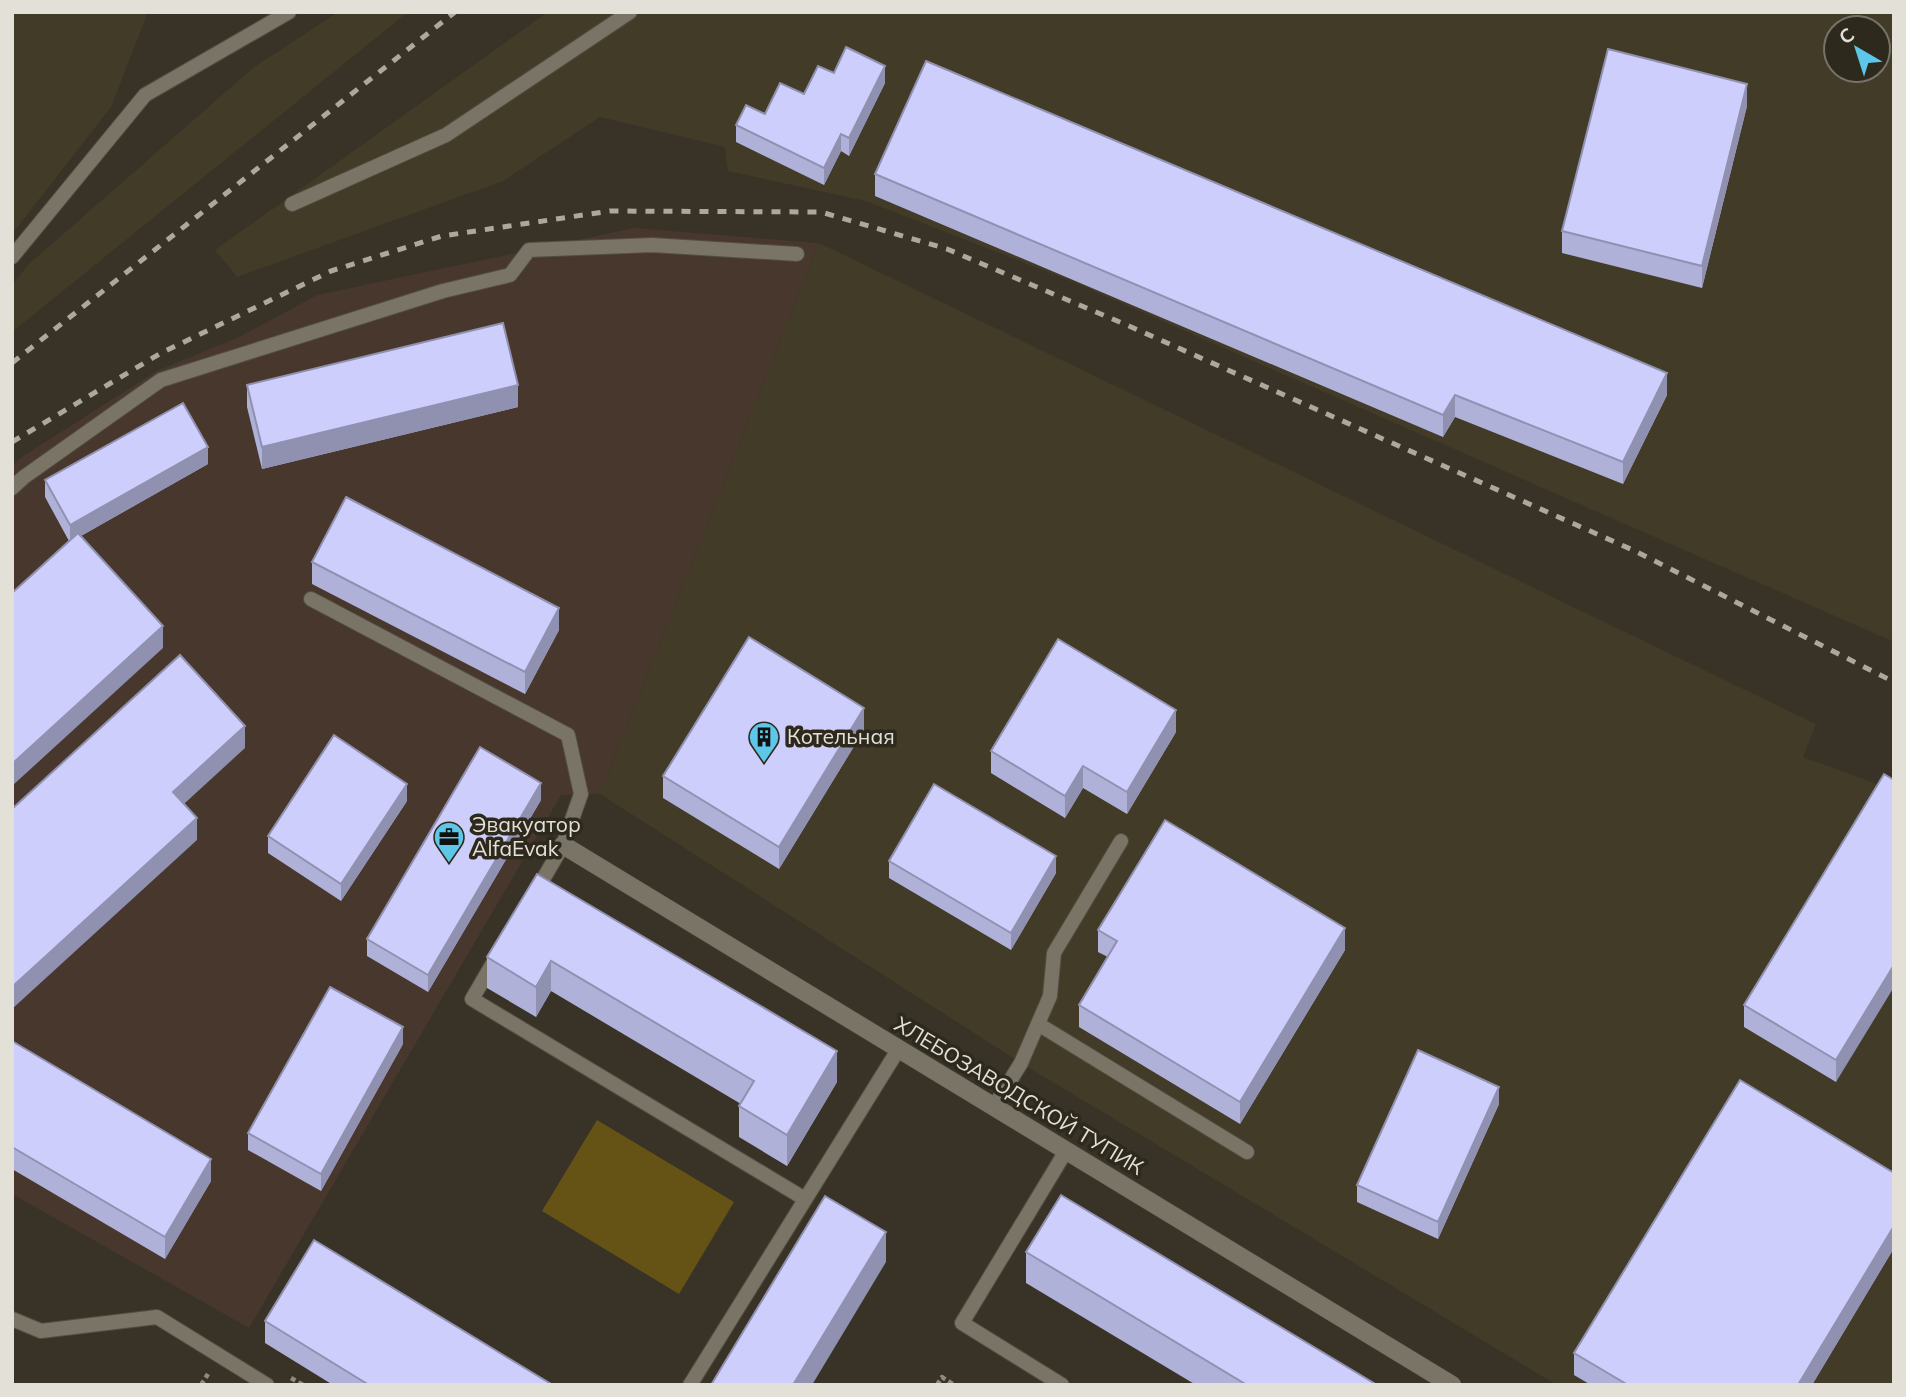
<svg xmlns="http://www.w3.org/2000/svg" width="1906" height="1397" viewBox="0 0 1906 1397" font-family="Mulish,sans-serif">
  <style>
    .commercial { fill: #48372c }
    .built { fill: #413b27; fill-rule: evenodd }
    .green { fill: #655315 }
    .lines { fill: none; stroke-linecap: round; stroke-linejoin: round }
    .service-casing { stroke: #524e43; stroke-width: 16 }
    .minor-casing { stroke: #524e43; stroke-width: 19 }
    .path { stroke: #8e8a80; stroke-width: 4.5; stroke-dasharray: 5 3.5; stroke-linecap: butt }
    .service { stroke: #797465; stroke-width: 14 }
    .minor { stroke: #797465; stroke-width: 18 }
    .rail { stroke: #aba89e; stroke-width: 5; stroke-dasharray: 9 9; stroke-linecap: butt }
    .wall { fill: #b0b1d9 }
    .shaded-wall { fill: #9090b0 }
    .building { fill: #cdcefc; stroke: #9090b0; stroke-width: 2 }
    .labels { text-anchor: middle; stroke-width: 7; stroke-linejoin: round; paint-order: stroke }
    .poi-label { font-size: 21px; fill: #e3e0d8; stroke: #2e291d; text-anchor: start }
    .street-label { font-size: 21px; fill: #e3e0d8; stroke: #2e291d }
  </style>
  <rect width="100%" height="100%" fill="#383326"/>
  <path class="commercial" d="M 634,228 L 819,243 L 600,794 L 561,795 L 249,1328 L 12,1194 L 12,466 L 20,458 L 157,371 L 239,337 L 317,295 Z"/>
  <g class="built">
    <path d="M 12,12 L 148,12 L 111,107 L 12,234 Z"/>
    <path d="M 338,12 L 408,12 L 12,332 L 12,285 L 29,264 L 253,68 Z"/>
    <path d="M 548,12 L 1894,12 L 1894,642 L 1071,281 L 866,201 L 728,171 L 725,147 L 600,117 L 503,181 L 237,277 L 215,250 ZM 1836,28 L 1878,28 L 1878,70 L 1836,70 Z"/>
    <path d="M 819,243 L 1816,724 L 1803,757 L 1894,790 L 1894,1385 L 1557,1385 L 1021,1063 L 600,794 Z"/>
  </g>
  <path class="green" d="M 597,1120 L 734,1202 L 679,1294 L 542,1211 Z"/>
  <g class="lines">
    <g class="service-casing">
      <g id="service">
        <path d="M 292,204 L 446,135 L 630,12"/>
        <path d="M 12,257 L 145,95 L 289,12"/>
        <path d="M 12,488 L 24,477 L 161,380 L 443,291 L 510,275 L 529,250 L 652,245 L 797,254"/>
        <path d="M 311,599 L 568,735 L 581,794 L 563,845 L 535,893"/>
        <path d="M 496,958 L 472,999 L 805,1199"/>
        <path d="M 1038,1024 L 1247,1152"/>
        <path d="M 994,1107 L 1021,1063 L 1050,996 L 1054,953 L 1121,841"/>
        <path d="M 12,1319 L 41,1331 L 157,1317 L 267,1385"/>
        <path d="M 690,1385 L 898,1050"/>
        <path d="M 1062,1385 L 962,1323 L 1066,1151"/>
      </g>
    </g>
    <g class="minor-casing">
      <path id="minor" d="M 563,845 L 1452,1385"/>
    </g>
    <g class="path">
      <path d="M 291,1378 L 303,1385"/>
      <path d="M 201,1385 L 208,1374"/>
      <path d="M 937,1385 L 942,1377 L 954,1385"/>
    </g>
    <use href="#service" class="service"/>
    <use href="#minor" class="minor"/>
    <g class="rail">
      <path d="M 12,363 L 455,12"/>
      <path d="M 12,442 L 161,353 L 331,271 L 442,236 L 610,211 L 821,212 L 947,249 L 1129,326 L 1635,551 L 1894,682"/>
    </g>
  </g>
  <g class="wall">
    <path d="M 834,73 L 885,83 L 849,156 L 841,151 L 824,185 L 736,142 L 736,125 L 765,114 L 804,94 Z"/>
    <path d="M 1747,106 L 1702,288 L 1562,253 L 1562,231 Z"/>
    <path d="M 875,174 L 1667,395 L 1623,484 L 1455,417 L 1443,437 L 875,196 Z"/>
    <path d="M 247,385 L 518,407 L 262,469 L 247,407 Z"/>
    <path d="M 208,464 L 81,536 L 163,648 L 69,541 L 45,497 L 45,480 Z"/>
    <path d="M 312,562 L 559,630 L 525,694 L 312,584 Z"/>
    <path d="M 864,730 L 779,869 L 663,798 L 663,776 Z"/>
    <path d="M 1176,732 L 1127,814 L 1083,788 L 1065,818 L 991,773 L 991,751 Z"/>
    <path d="M 1894,780 L 1836,1082 L 1744,1027 L 1744,1005 Z"/>
    <path d="M 541,800 L 428,992 L 367,956 L 367,939 Z"/>
    <path d="M 407,801 L 341,901 L 268,853 L 268,836 Z"/>
    <path d="M 889,861 L 1056,873 L 1011,950 L 889,878 Z"/>
    <path d="M 537,874 L 837,1082 L 787,1166 L 739,1137 L 739,1106 L 741,1104 L 551,991 L 536,1017 L 487,988 L 487,957 Z"/>
    <path d="M 1098,930 L 1345,950 L 1240,1124 L 1079,1027 L 1079,1005 L 1108,957 L 1098,952 Z"/>
    <path d="M 12,1041 L 211,1181 L 165,1259 L 12,1169 Z"/>
    <path d="M 403,1044 L 321,1191 L 248,1150 L 248,1133 Z"/>
    <path d="M 1499,1104 L 1438,1239 L 1357,1202 L 1357,1185 Z"/>
    <path d="M 1894,1248 L 1812,1385 L 1591,1385 L 1574,1375 L 1574,1353 Z"/>
    <path d="M 1026,1252 L 1377,1385 L 1196,1385 L 1026,1283 Z"/>
    <path d="M 265,1321 L 551,1385 L 333,1385 L 265,1343 Z"/>
  </g>
  <g class="shaded-wall">
    <path d="M 885,66 L 885,83 L 849,156 L 849,138 Z"/>
    <path d="M 1747,84 L 1747,106 L 1702,288 L 1702,266 Z"/>
    <path d="M 841,134 L 841,151 L 824,185 L 824,168 Z"/>
    <path d="M 1667,373 L 1667,395 L 1623,484 L 1623,462 Z"/>
    <path d="M 518,385 L 518,407 L 262,469 L 262,447 Z"/>
    <path d="M 1455,395 L 1455,417 L 1443,437 L 1443,415 Z"/>
    <path d="M 208,447 L 208,464 L 70,542 L 70,525 Z"/>
    <path d="M 559,608 L 559,630 L 525,694 L 525,672 Z"/>
    <path d="M 163,626 L 163,648 L 12,786 L 12,764 Z"/>
    <path d="M 864,708 L 864,730 L 779,869 L 779,847 Z"/>
    <path d="M 1176,710 L 1176,732 L 1127,814 L 1127,792 Z"/>
    <path d="M 245,726 L 245,748 L 173,814 L 173,792 Z"/>
    <path d="M 1083,766 L 1083,788 L 1065,818 L 1065,796 Z"/>
    <path d="M 541,783 L 541,800 L 428,992 L 428,975 Z"/>
    <path d="M 407,784 L 407,801 L 341,901 L 341,884 Z"/>
    <path d="M 197,818 L 197,840 L 12,1009 L 12,987 Z"/>
    <path d="M 1056,856 L 1056,873 L 1011,950 L 1011,933 Z"/>
    <path d="M 1345,928 L 1345,950 L 1240,1124 L 1240,1102 Z"/>
    <path d="M 551,961 L 551,991 L 536,1017 L 536,987 Z"/>
    <path d="M 1894,965 L 1894,987 L 1836,1082 L 1836,1060 Z"/>
    <path d="M 403,1027 L 403,1044 L 321,1191 L 321,1174 Z"/>
    <path d="M 837,1051 L 837,1082 L 787,1166 L 787,1135 Z"/>
    <path d="M 1499,1087 L 1499,1104 L 1438,1239 L 1438,1222 Z"/>
    <path d="M 211,1159 L 211,1181 L 165,1259 L 165,1237 Z"/>
    <path d="M 1894,1226 L 1894,1248 L 1812,1385 L 1798,1385 Z"/>
    <path d="M 886,1232 L 886,1262 L 812,1385 L 793,1385 Z"/>
  </g>
  <g class="building">
    <path d="M 846,47 L 885,66 L 849,138 L 841,134 L 824,168 L 736,125 L 746,105 L 765,114 L 780,83 L 804,94 L 818,66 L 834,73 Z"/>
    <path d="M 1608,49 L 1747,84 L 1702,266 L 1562,231 Z"/>
    <path d="M 926,61 L 1667,373 L 1623,462 L 1455,395 L 1443,415 L 875,174 Z"/>
    <path d="M 503,323 L 518,385 L 262,447 L 247,385 Z"/>
    <path d="M 183,403 L 208,447 L 70,525 L 45,480 Z"/>
    <path d="M 346,497 L 559,608 L 525,672 L 312,562 Z"/>
    <path d="M 78,533 L 163,626 L 12,764 L 12,593 Z"/>
    <path d="M 749,637 L 864,708 L 779,847 L 663,776 Z"/>
    <path d="M 1058,639 L 1176,710 L 1127,792 L 1083,766 L 1065,796 L 991,751 Z"/>
    <path d="M 180,655 L 245,726 L 173,792 L 197,818 L 12,987 L 12,809 Z"/>
    <path d="M 334,735 L 407,784 L 341,884 L 268,836 Z"/>
    <path d="M 480,747 L 541,783 L 428,975 L 367,939 Z"/>
    <path d="M 1884,774 L 1894,780 L 1894,965 L 1836,1060 L 1744,1005 Z"/>
    <path d="M 934,784 L 1056,856 L 1011,933 L 889,861 Z"/>
    <path d="M 1165,820 L 1345,928 L 1240,1102 L 1079,1005 L 1117,941 L 1098,930 Z"/>
    <path d="M 537,874 L 837,1051 L 787,1135 L 739,1106 L 754,1081 L 551,961 L 536,987 L 487,957 Z"/>
    <path d="M 330,987 L 403,1027 L 321,1174 L 248,1133 Z"/>
    <path d="M 12,1041 L 211,1159 L 165,1237 L 12,1147 Z"/>
    <path d="M 1418,1050 L 1499,1087 L 1438,1222 L 1357,1185 Z"/>
    <path d="M 1740,1080 L 1894,1173 L 1894,1226 L 1798,1385 L 1628,1385 L 1574,1353 Z"/>
    <path d="M 1061,1195 L 1377,1385 L 1247,1385 L 1026,1252 Z"/>
    <path d="M 825,1196 L 886,1232 L 793,1385 L 711,1385 Z"/>
    <path d="M 314,1240 L 551,1384 L 550,1385 L 369,1385 L 265,1321 Z"/>
  </g>
  <defs>
    <g id="building-pin" transform="scale(1.575)"><path d="M0 17L-7.5 6A9.5 9.5 0 1 1 7.5 6Z" fill="#5cc7e8" stroke="#2e291d"/><path d="M-4-6H4V6H1V3H-1V6H-4ZM-2.5-4.3h1.7v1.8h-1.7ZM.8-4.3h1.7v1.8H.8ZM-2.5-1h1.7V.8h-1.7ZM.8-1h1.7V.8H.8Z" fill="#111"/></g>
    <g id="office-pin" transform="scale(1.575)"><path d="M0 17L-7.5 6A9.5 9.5 0 1 1 7.5 6Z" fill="#5cc7e8" stroke="#2e291d"/><path d="M-6-3h4V-5.5h4V-3h4V5H-6ZM-1-4.5V-3h2v-1.5ZM-6 0V1H6V0Z" fill="#111"/></g>
  </defs>
  <g fill-rule="evenodd">
    <use href="#building-pin" x="764" y="737"/>
    <use href="#office-pin" x="449" y="837"/>
  </g>
  <g class="labels">
    <g class="poi-label">
      <text x="787" y="744">Котельная</text>
      <text x="472" y="832">Эвакуатор<tspan x="472" dy="24">AlfaEvak</tspan></text>
    </g>
    <g class="street-label">
      <text transform="translate(1019 1096) rotate(31)" y="7">ХЛЕБОЗАВОДСКОЙ ТУПИК</text>
    </g>
  </g>
  <rect width="1906" height="1397" fill="none" stroke="#e3e0d8" stroke-width="28"/>
  <g transform="translate(1857 49) rotate(321)"><circle r="33" fill="#2e291d" stroke="#767268" stroke-width="2"/>
  <path d="M0-5L12 26L0 18L-12 26Z" fill="#5cc7e8"/>
  <text y="-10" font-size="19" font-weight="bold" text-anchor="middle" fill="#e3e0d8">С</text>
  </g>
</svg>
